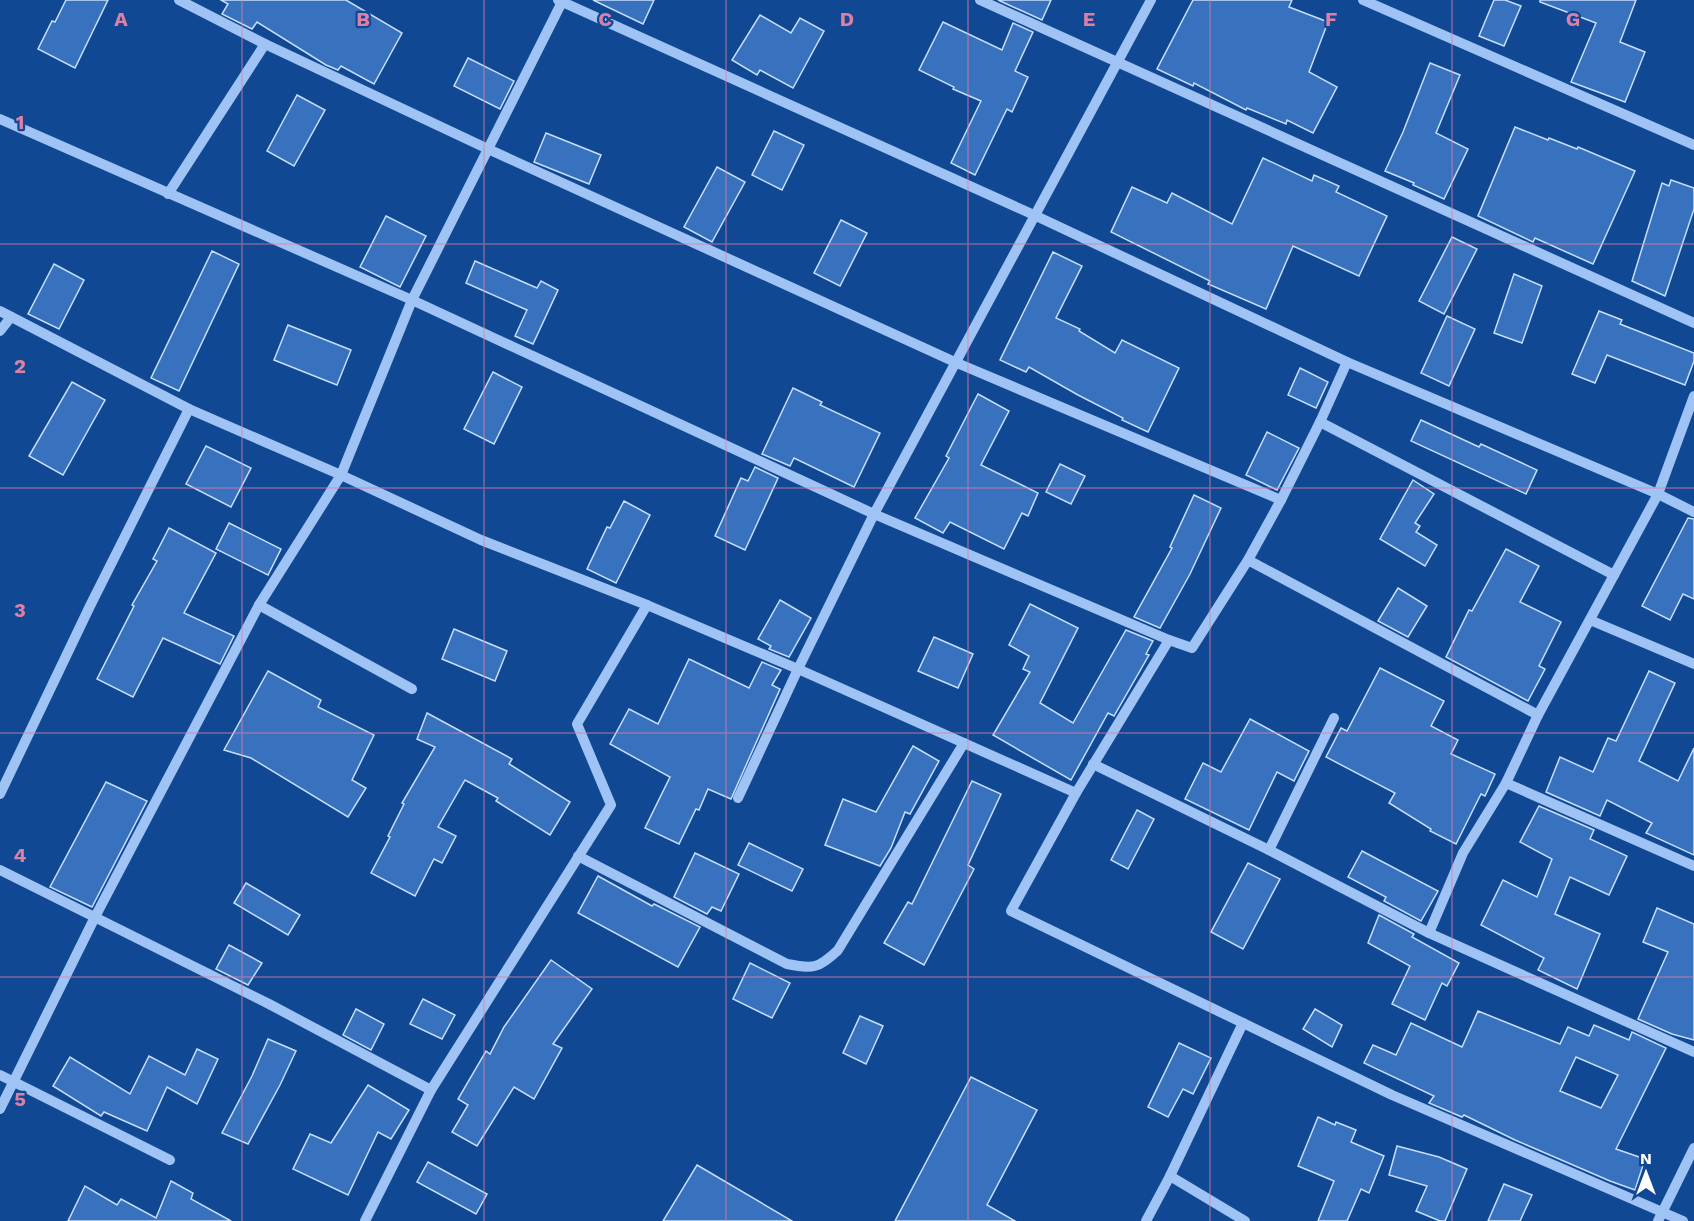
<svg xmlns="http://www.w3.org/2000/svg" width="1694" height="1221" viewBox="0 0 1694 1221" font-family="'Work Sans',sans-serif">
  <style>
    .building { fill: #3871bd; stroke: #c6defe; stroke-width: 1.5; fill-rule: evenodd }
    .lines { fill: none; stroke-linecap: round; stroke-linejoin: round }
    .minor { stroke: #9ec3f4; stroke-width: 10 }
    .grid { fill: none; stroke: #dd80a5; stroke-width: 1.5; stroke-opacity: 0.55 }
    .grid-label { font-size: 20px; text-anchor: middle; font-weight: bold; fill: #dd80a5; stroke: #104894; stroke-width: 4.5; stroke-linejoin: round; paint-order: stroke }
  </style>
  <rect width="100%" height="100%" fill="#104894"/>
  <g class="building">
    <path d="M 66,0 L 108,0 L 75,68 L 38,49 L 52,21 L 55,22 Z"/>
    <path d="M 221,0 L 346,0 L 402,33 L 374,84 L 341,66 L 338,70 L 326,65 L 257,22 L 252,29 L 222,14 L 228,4 Z"/>
    <path d="M 593,0 L 654,0 L 643,24 Z"/>
    <path d="M 998,0 L 1051,0 L 1042,20 Z"/>
    <path d="M 1193,0 L 1292,0 L 1289,7 L 1328,22 L 1309,72 L 1337,87 L 1313,133 L 1287,120 L 1286,124 L 1247,108 L 1246,110 L 1194,83 L 1193,86 L 1157,69 Z"/>
    <path d="M 1494,0 L 1505,0 L 1521,6 L 1504,46 L 1479,36 Z"/>
    <path d="M 1540,0 L 1636,0 L 1620,42 L 1645,52 L 1625,102 L 1571,82 L 1596,23 L 1540,2 Z"/>
    <path d="M 760,15 L 791,33 L 800,18 L 824,31 L 793,88 L 760,70 L 757,75 L 732,60 Z"/>
    <path d="M 943,22 L 1002,50 L 1013,23 L 1033,32 L 1015,71 L 1028,77 L 1012,112 L 1007,109 L 975,175 L 951,163 L 981,101 L 953,89 L 954,87 L 919,70 Z"/>
    <path d="M 468,58 L 514,81 L 500,109 L 454,86 Z"/>
    <path d="M 1430,63 L 1460,75 L 1436,133 L 1468,149 L 1444,199 L 1413,185 L 1414,183 L 1385,171 L 1403,132 Z"/>
    <path d="M 297,95 L 325,110 L 294,166 L 267,151 Z"/>
    <path d="M 1515,127 L 1548,140 L 1549,138 L 1577,149 L 1578,147 L 1635,171 L 1593,264 L 1535,238 L 1533,242 L 1478,216 Z"/>
    <path d="M 774,131 L 804,145 L 782,190 L 752,175 Z"/>
    <path d="M 546,133 L 601,155 L 589,184 L 534,162 Z"/>
    <path d="M 1263,158 L 1312,181 L 1314,175 L 1339,186 L 1336,192 L 1387,216 L 1359,276 L 1293,246 L 1266,309 L 1208,284 L 1210,281 L 1111,232 L 1132,187 L 1167,203 L 1172,193 L 1232,224 Z"/>
    <path d="M 717,167 L 745,182 L 712,242 L 684,227 Z"/>
    <path d="M 1671,180 L 1694,188 L 1694,209 L 1665,296 L 1632,281 L 1662,183 L 1669,186 Z"/>
    <path d="M 386,216 L 426,236 L 400,287 L 360,267 Z"/>
    <path d="M 841,220 L 867,233 L 840,286 L 814,273 Z"/>
    <path d="M 1452,237 L 1477,249 L 1444,314 L 1419,301 Z"/>
    <path d="M 212,251 L 239,264 L 179,391 L 151,378 Z"/>
    <path d="M 1053,252 L 1082,266 L 1056,318 L 1080,329 L 1079,331 L 1115,353 L 1122,340 L 1179,368 L 1148,432 L 1122,420 L 1123,418 L 1078,395 L 1029,367 L 1026,372 L 1000,360 Z"/>
    <path d="M 475,261 L 537,288 L 541,281 L 558,290 L 533,344 L 515,336 L 527,310 L 466,283 Z"/>
    <path d="M 54,264 L 84,280 L 59,329 L 28,314 Z"/>
    <path d="M 1514,274 L 1542,286 L 1522,343 L 1494,333 Z"/>
    <path d="M 1599,311 L 1622,320 L 1620,324 L 1694,353 L 1694,361 L 1685,385 L 1607,355 L 1595,383 L 1572,374 Z"/>
    <path d="M 1447,316 L 1475,329 L 1449,386 L 1421,373 Z"/>
    <path d="M 288,325 L 351,350 L 337,385 L 274,360 Z"/>
    <path d="M 1300,368 L 1328,382 L 1316,408 L 1288,395 Z"/>
    <path d="M 493,372 L 522,387 L 494,444 L 464,429 Z"/>
    <path d="M 72,382 L 105,400 L 63,475 L 29,456 Z"/>
    <path d="M 793,388 L 822,402 L 820,405 L 880,433 L 854,487 L 794,458 L 790,466 L 762,454 Z"/>
    <path d="M 978,394 L 1009,411 L 981,465 L 1038,493 L 1028,516 L 1022,513 L 1004,549 L 950,522 L 943,533 L 915,518 L 949,458 L 946,456 Z"/>
    <path d="M 1421,420 L 1479,447 L 1481,444 L 1537,470 L 1526,494 L 1411,441 Z"/>
    <path d="M 1267,432 L 1299,448 L 1277,490 L 1246,475 Z"/>
    <path d="M 206,446 L 251,468 L 231,507 L 186,484 Z"/>
    <path d="M 1060,464 L 1085,476 L 1071,504 L 1046,492 Z"/>
    <path d="M 755,467 L 778,478 L 745,550 L 715,536 L 741,478 L 748,481 Z"/>
    <path d="M 1413,480 L 1434,494 L 1415,523 L 1420,526 L 1416,532 L 1437,545 L 1425,566 L 1380,539 Z"/>
    <path d="M 1194,495 L 1221,508 L 1190,574 L 1160,628 L 1134,617 L 1172,548 L 1170,547 Z"/>
    <path d="M 624,501 L 650,515 L 616,583 L 587,569 L 607,527 L 610,528 Z"/>
    <path d="M 1688,518 L 1694,519 L 1694,599 L 1683,594 L 1670,620 L 1642,606 Z"/>
    <path d="M 229,523 L 281,549 L 268,575 L 216,549 Z"/>
    <path d="M 169,528 L 216,553 L 184,613 L 234,636 L 220,664 L 163,638 L 133,697 L 97,679 L 134,606 L 132,605 L 157,561 L 153,559 Z"/>
    <path d="M 1506,549 L 1539,566 L 1520,602 L 1561,622 L 1539,666 L 1545,669 L 1528,701 L 1446,657 L 1469,610 L 1472,611 Z"/>
    <path d="M 1398,588 L 1427,606 L 1408,637 L 1378,621 Z"/>
    <path d="M 780,600 L 811,618 L 789,657 L 769,649 L 771,646 L 758,639 Z"/>
    <path d="M 1030,604 L 1078,628 L 1040,703 L 1073,723 L 1126,630 L 1153,641 L 1146,654 L 1149,655 L 1114,716 L 1108,713 L 1071,780 L 993,735 L 1030,672 L 1023,669 L 1029,656 L 1009,645 Z"/>
    <path d="M 454,629 L 507,651 L 495,681 L 442,659 Z"/>
    <path d="M 934,637 L 973,654 L 958,688 L 918,671 Z"/>
    <path d="M 689,659 L 749,688 L 762,662 L 781,670 L 772,685 L 780,689 L 731,799 L 708,789 L 699,810 L 696,809 L 679,844 L 645,828 L 670,777 L 610,744 L 629,709 L 658,724 Z"/>
    <path d="M 1380,668 L 1444,701 L 1431,726 L 1458,740 L 1451,754 L 1495,774 L 1485,796 L 1481,794 L 1456,844 L 1430,831 L 1431,829 L 1389,803 L 1395,793 L 1326,757 L 1341,728 L 1347,731 Z"/>
    <path d="M 268,671 L 321,700 L 318,707 L 374,735 L 352,780 L 366,788 L 348,817 L 251,758 L 224,750 Z"/>
    <path d="M 1649,671 L 1675,683 L 1639,761 L 1678,781 L 1694,748 L 1694,855 L 1646,833 L 1652,823 L 1607,800 L 1600,816 L 1546,792 L 1560,757 L 1593,772 L 1608,738 L 1616,741 Z"/>
    <path d="M 427,713 L 512,759 L 509,764 L 570,802 L 550,835 L 496,801 L 498,798 L 465,780 L 438,827 L 456,836 L 442,863 L 434,859 L 415,896 L 371,873 L 390,837 L 388,836 L 404,804 L 402,803 L 435,747 L 417,739 Z"/>
    <path d="M 1250,719 L 1309,751 L 1294,781 L 1277,772 L 1249,830 L 1185,799 L 1203,763 L 1221,772 Z"/>
    <path d="M 913,746 L 939,761 L 910,814 L 905,812 L 891,848 L 880,866 L 825,845 L 843,799 L 876,812 Z"/>
    <path d="M 972,781 L 1001,794 L 968,865 L 974,869 L 924,965 L 884,943 L 908,902 L 912,904 Z"/>
    <path d="M 106,782 L 147,801 L 92,907 L 50,887 Z"/>
    <path d="M 1539,806 L 1594,830 L 1590,839 L 1627,856 L 1609,895 L 1570,877 L 1555,914 L 1600,934 L 1577,989 L 1538,970 L 1544,958 L 1481,925 L 1503,880 L 1537,897 L 1552,859 L 1520,842 Z"/>
    <path d="M 1137,810 L 1154,819 L 1128,869 L 1111,860 Z"/>
    <path d="M 749,843 L 803,869 L 792,891 L 738,865 Z"/>
    <path d="M 1362,851 L 1438,891 L 1421,921 L 1384,901 L 1386,897 L 1348,877 Z"/>
    <path d="M 695,853 L 739,874 L 721,911 L 712,907 L 707,914 L 674,897 Z"/>
    <path d="M 1248,863 L 1280,879 L 1243,949 L 1211,932 Z"/>
    <path d="M 598,876 L 652,906 L 654,904 L 700,927 L 678,967 L 578,913 Z"/>
    <path d="M 246,883 L 300,915 L 288,935 L 234,903 Z"/>
    <path d="M 1657,908 L 1694,924 L 1694,1040 L 1672,1034 L 1638,1019 L 1668,952 L 1643,942 Z"/>
    <path d="M 1379,915 L 1414,934 L 1412,937 L 1459,963 L 1447,986 L 1442,983 L 1425,1020 L 1392,1004 L 1410,966 L 1368,943 Z"/>
    <path d="M 229,945 L 262,963 L 248,985 L 216,969 Z"/>
    <path d="M 551,960 L 592,989 L 553,1044 L 562,1048 L 534,1099 L 514,1087 L 477,1146 L 452,1132 L 468,1105 L 458,1099 L 486,1051 L 490,1054 L 504,1027 Z"/>
    <path d="M 750,963 L 790,983 L 772,1018 L 733,999 Z"/>
    <path d="M 423,999 L 455,1015 L 442,1039 L 410,1024 Z"/>
    <path d="M 356,1009 L 384,1024 L 371,1050 L 343,1035 Z"/>
    <path d="M 1315,1009 L 1342,1025 L 1332,1047 L 1303,1029 Z"/>
    <path d="M 1478,1011 L 1560,1044 L 1568,1027 L 1589,1036 L 1594,1025 L 1629,1040 L 1632,1032 L 1666,1048 L 1616,1149 L 1645,1159 L 1635,1190 L 1610,1181 L 1515,1140 L 1464,1115 L 1462,1117 L 1429,1103 L 1434,1096 L 1364,1063 L 1373,1045 L 1396,1055 L 1411,1023 L 1462,1047 ZM 1576,1057 L 1618,1075 L 1601,1108 L 1560,1091 Z"/>
    <path d="M 860,1016 L 883,1026 L 866,1064 L 843,1053 Z"/>
    <path d="M 268,1039 L 296,1051 L 280,1085 L 248,1144 L 222,1133 L 252,1076 Z"/>
    <path d="M 1179,1043 L 1211,1058 L 1193,1094 L 1183,1089 L 1168,1117 L 1148,1107 Z"/>
    <path d="M 197,1049 L 218,1059 L 197,1104 L 167,1087 L 147,1131 L 104,1112 L 101,1116 L 53,1086 L 70,1057 L 130,1094 L 149,1056 L 185,1075 Z"/>
    <path d="M 971,1077 L 1037,1110 L 987,1205 L 1015,1221 L 895,1221 Z"/>
    <path d="M 368,1085 L 409,1110 L 391,1139 L 378,1132 L 348,1195 L 293,1169 L 310,1134 L 331,1143 Z"/>
    <path d="M 1318,1117 L 1335,1125 L 1336,1122 L 1356,1130 L 1351,1142 L 1384,1156 L 1369,1193 L 1361,1189 L 1347,1221 L 1318,1221 L 1334,1181 L 1298,1166 Z"/>
    <path d="M 1397,1146 L 1439,1157 L 1467,1169 L 1445,1221 L 1440,1221 L 1416,1211 L 1427,1186 L 1389,1175 Z"/>
    <path d="M 428,1162 L 487,1194 L 476,1214 L 417,1182 Z"/>
    <path d="M 697,1165 L 792,1221 L 663,1221 Z"/>
    <path d="M 171,1181 L 193,1193 L 191,1199 L 231,1221 L 68,1221 L 85,1186 L 117,1205 L 121,1199 L 156,1218 Z"/>
    <path d="M 1504,1184 L 1532,1195 L 1520,1221 L 1488,1221 Z"/>
  </g>
  <g class="lines">
    <g class="minor">
      <path d="M 179,0 L 265,44 L 488,149 L 957,363 L 1281,500 L 1248,560 L 1192,648 L 1169,640"/>
      <path d="M 558,0 L 1034,215 L 1347,362 L 1658,494 L 1694,512"/>
      <path d="M 980,0 L 1694,323"/>
      <path d="M 1363,0 L 1694,145"/>
      <path d="M 0,119 L 412,300 L 874,514 L 1169,640 L 1076,793 L 1011,911 L 1392,1095 L 1683,1221"/>
      <path d="M 168,194 L 265,44"/>
      <path d="M 0,311 L 189,409 L 341,475 L 481,540 L 647,605 L 798,669 L 1076,793"/>
      <path d="M 0,331 L 11,317"/>
      <path d="M 1320,422 L 1614,575"/>
      <path d="M 1281,500 L 1320,422 L 1347,362"/>
      <path d="M 1248,560 L 1538,715"/>
      <path d="M 259,605 L 412,689"/>
      <path d="M 1590,620 L 1694,664"/>
      <path d="M 1093,764 L 1269,850 L 1429,933 L 1694,1052"/>
      <path d="M 1506,783 L 1694,866"/>
      <path d="M 0,794 L 90,606 L 189,409"/>
      <path d="M 738,798 L 798,669 L 874,514 L 1151,0"/>
      <path d="M 1269,850 L 1334,718"/>
      <path d="M 578,856 L 787,964 C 813,969 818,969 838,950 L 964,743"/>
      <path d="M 0,870 L 269,1004 L 431,1090"/>
      <path d="M 1429,933 L 1463,853 L 1506,783 L 1538,715 L 1658,494 L 1694,396"/>
      <path d="M 1243,1023 L 1170,1176 L 1245,1221"/>
      <path d="M 0,1075 L 170,1160"/>
      <path d="M 0,1109 L 95,917 L 259,605 L 341,475 L 412,300 L 563,0"/>
      <path d="M 365,1221 L 431,1090 L 611,805 L 577,724 L 647,605"/>
      <path d="M 1146,1221 L 1170,1176"/>
      <path d="M 1658,1221 L 1694,1148"/>
    </g>
  </g>
  <path class="grid" d="M 242,0 L 242,1221M 484,0 L 484,1221M 726,0 L 726,1221M 968,0 L 968,1221M 1210,0 L 1210,1221M 1452,0 L 1452,1221M 0,244 L 1694,244M 0,488 L 1694,488M 0,733 L 1694,733M 0,977 L 1694,977"/>
  <g class="grid-label">
    <text x="121" y="26">A</text>
    <text x="363" y="26">B</text>
    <text x="605" y="26">C</text>
    <text x="847" y="26">D</text>
    <text x="1089" y="26">E</text>
    <text x="1331" y="26">F</text>
    <text x="1573" y="26">G</text>
    <text x="20" y="129">1</text>
    <text x="20" y="373">2</text>
    <text x="20" y="617">3</text>
    <text x="20" y="862">4</text>
    <text x="20" y="1106">5</text>
  </g>
  <g transform="translate(1646 1173)" stroke="#104894" stroke-width="4.5" paint-order="stroke">
  <path d="M0-4.5L10 22L0 15L-10 22Z" fill="#ffffff"/>
  <text y="-9" font-size="16" font-weight="bold" text-anchor="middle" fill="#ffffff">N</text>
  </g>
</svg>
